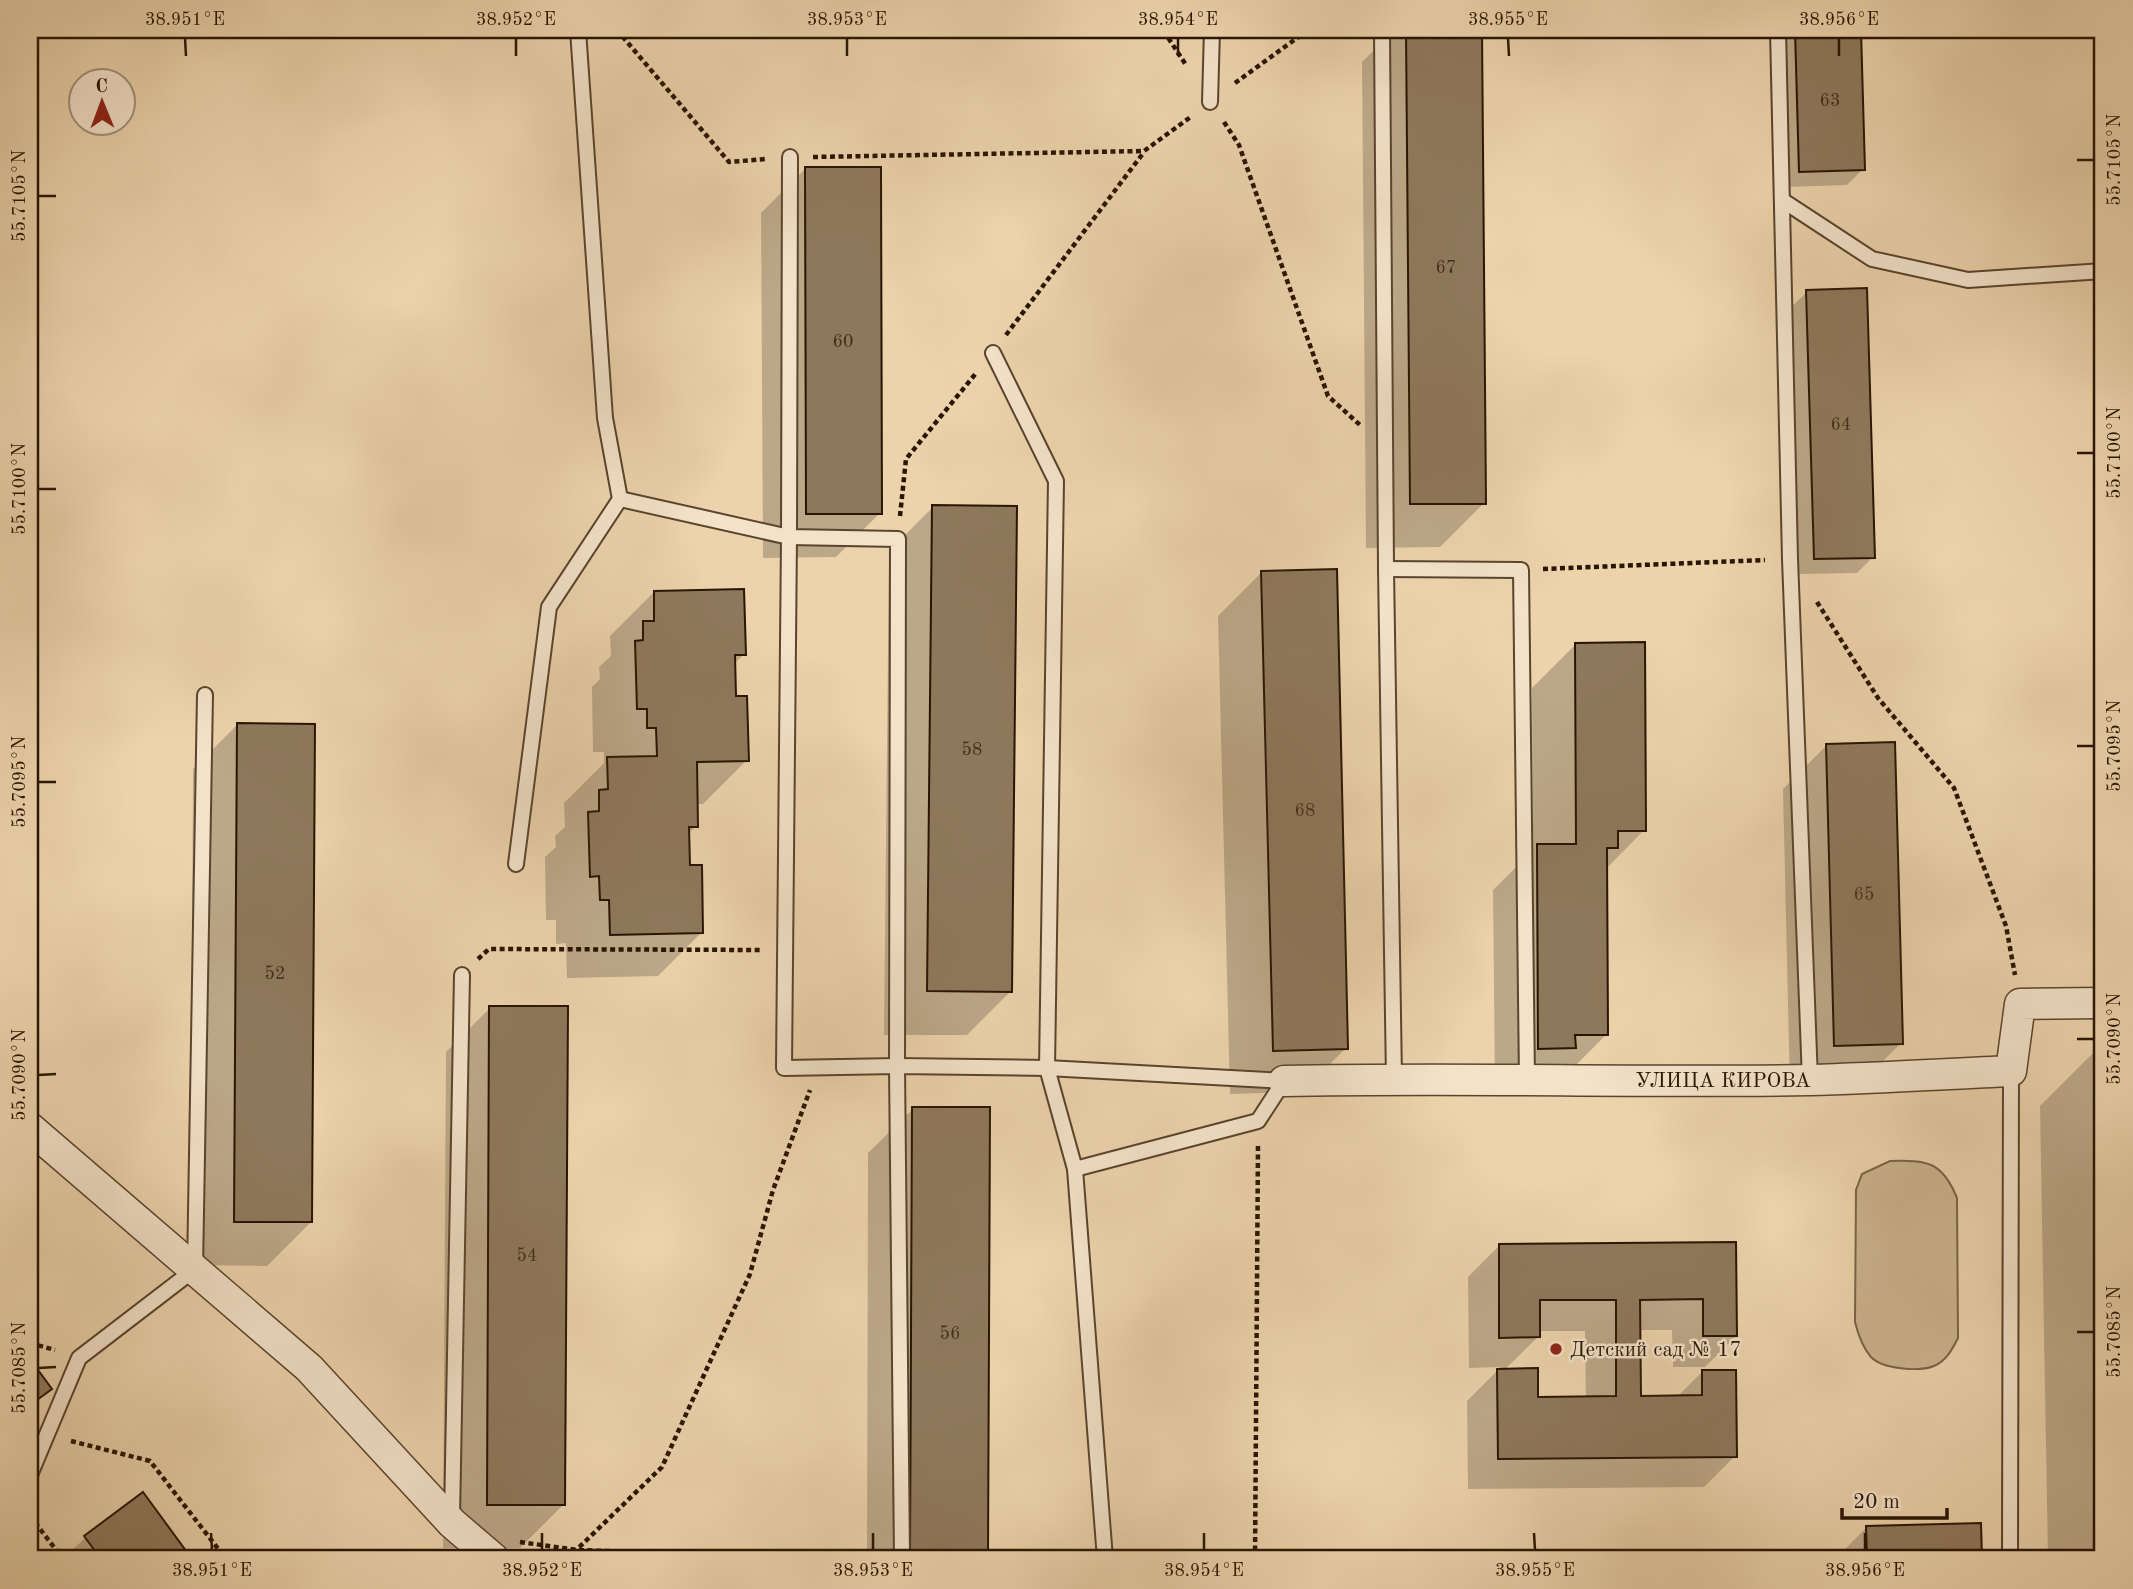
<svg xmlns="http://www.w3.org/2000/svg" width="2133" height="1589" viewBox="0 0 2133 1589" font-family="'Old Standard TT',serif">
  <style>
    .green { fill: #cbb38f; stroke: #7a6449; stroke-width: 2 }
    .shadow { fill: #0003; fill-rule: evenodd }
    .building { fill: #8e785b; stroke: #291503; stroke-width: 2 }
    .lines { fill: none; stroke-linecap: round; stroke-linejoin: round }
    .service-casing { stroke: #5a442d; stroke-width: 18 }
    .minor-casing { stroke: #5a442d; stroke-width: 33 }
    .path { stroke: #291503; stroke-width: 4.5; stroke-dasharray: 5 3.5; stroke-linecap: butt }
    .service { stroke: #f3e2c9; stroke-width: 14 }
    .minor { stroke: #f3e2c9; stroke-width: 30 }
    .ticks { fill: none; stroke: #291503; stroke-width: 2.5 }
    .poi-dot { fill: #8f2418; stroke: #f3e2c9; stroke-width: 2.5 }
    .labels { text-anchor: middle; stroke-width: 5; stroke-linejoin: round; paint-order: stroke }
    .number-label { font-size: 18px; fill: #422e19 }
    .street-label { font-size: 21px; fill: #291503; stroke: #f3e2c9 }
    .poi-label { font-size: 21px; fill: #291503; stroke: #f3e2c9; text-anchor: start }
    .neatline { fill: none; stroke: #291503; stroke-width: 2.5 }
    .ticks-label { font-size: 18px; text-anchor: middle; fill: #291503 }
  </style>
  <rect width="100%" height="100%" fill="#ecd3ac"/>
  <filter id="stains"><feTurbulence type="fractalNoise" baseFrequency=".00286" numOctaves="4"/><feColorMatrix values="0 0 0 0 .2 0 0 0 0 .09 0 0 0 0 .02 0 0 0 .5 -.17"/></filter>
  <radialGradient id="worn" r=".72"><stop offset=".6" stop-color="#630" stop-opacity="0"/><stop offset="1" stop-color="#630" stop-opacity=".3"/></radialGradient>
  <path class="green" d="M 1890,1161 C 1927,1160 1942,1161 1957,1198 L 1958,1338 C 1952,1350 1946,1361 1934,1366 C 1919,1372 1882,1369 1871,1357 C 1862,1347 1858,1334 1855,1322 L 1856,1190 L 1862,1174 Z"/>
  <g class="shadow">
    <path d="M 1395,30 L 1480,30 L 1484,503 L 1440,547 L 1366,548 L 1362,62 Z"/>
    <path d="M 1780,30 L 1859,30 L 1863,169 L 1847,185 L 1784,187 Z"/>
    <path d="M 805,169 L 880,513 L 836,557 L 763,558 L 761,213 Z"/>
    <path d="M 1807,292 L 1873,557 L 1857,573 L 1799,574 L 1791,307 Z"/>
    <path d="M 933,507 L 1011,991 L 967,1035 L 884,1035 L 889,551 Z"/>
    <path d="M 1262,572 L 1346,1048 L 1302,1092 L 1230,1094 L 1218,616 Z"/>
    <path d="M 654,592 L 744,654 L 734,664 L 734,698 L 747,760 L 703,804 L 696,804 L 696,826 L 687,835 L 688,867 L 702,932 L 658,976 L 567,978 L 566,943 L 556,944 L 556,920 L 546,920 L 545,857 L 556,847 L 555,836 L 565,827 L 564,803 L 604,763 L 604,752 L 593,752 L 592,687 L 600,679 L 599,667 L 611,656 L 610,636 Z"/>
    <path d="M 1576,644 L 1644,830 L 1606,869 L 1607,1034 L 1563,1078 L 1495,1092 L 1493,890 L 1533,850 L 1532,688 Z"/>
    <path d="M 237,725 L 311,1222 L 267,1266 L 190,1265 L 193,769 Z"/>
    <path d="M 1827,745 L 1901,1043 L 1857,1087 L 1790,1089 L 1783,789 Z"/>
    <path d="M 490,1008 L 564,1504 L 520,1548 L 443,1548 L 446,1052 Z"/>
    <path d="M 2098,1048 L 2103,1048 L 2103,1559 L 2048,1559 L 2040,1106 Z"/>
    <path d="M 913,1109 L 988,1109 L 986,1559 L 867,1559 L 868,1153 Z"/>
    <path d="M 1735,1244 L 1736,1336 L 1705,1367 L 1673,1367 L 1672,1330 L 1639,1330 L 1639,1398 L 1677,1397 L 1703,1371 L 1735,1456 L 1704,1487 L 1468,1489 L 1467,1401 L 1501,1367 L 1469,1368 L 1468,1277 L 1499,1246 ZM 1538,1331 L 1585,1331 L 1586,1398 L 1537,1398 L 1504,1370 L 1539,1336 Z"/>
    <path d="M 30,1362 L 49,1389 L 30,1408 Z"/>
    <path d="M 143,1495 L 190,1559 L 63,1559 L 85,1538 Z"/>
    <path d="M 1979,1525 L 1980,1559 L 1843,1559 L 1843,1551 L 1867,1527 Z"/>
  </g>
  <g class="building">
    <path d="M 1406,30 L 1482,30 L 1486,504 L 1410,504 Z"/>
    <path d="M 1795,30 L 1861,30 L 1865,170 L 1799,172 Z"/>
    <path d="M 805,167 L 881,167 L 882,514 L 806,514 Z"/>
    <path d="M 1867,288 L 1875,558 L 1814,559 L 1806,290 Z"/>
    <path d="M 932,505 L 1017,506 L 1012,992 L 927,991 Z"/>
    <path d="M 1337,569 L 1348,1049 L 1273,1051 L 1261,571 Z"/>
    <path d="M 744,589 L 746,655 L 735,655 L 736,696 L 747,696 L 749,761 L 697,762 L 698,827 L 689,827 L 690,865 L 702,865 L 703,933 L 610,935 L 609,900 L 600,900 L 599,876 L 590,877 L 588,812 L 599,811 L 599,790 L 608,789 L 607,757 L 657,756 L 656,728 L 647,728 L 647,709 L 637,709 L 635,641 L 643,640 L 643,621 L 654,621 L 654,591 Z"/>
    <path d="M 1645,642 L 1646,831 L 1618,831 L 1618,848 L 1607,848 L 1608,1035 L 1575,1035 L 1576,1048 L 1538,1049 L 1537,844 L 1576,844 L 1575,643 Z"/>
    <path d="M 237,723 L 315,724 L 312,1222 L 234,1222 Z"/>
    <path d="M 1895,742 L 1903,1044 L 1834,1046 L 1826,744 Z"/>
    <path d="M 489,1006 L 568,1006 L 565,1505 L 487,1505 Z"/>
    <path d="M 2097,1046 L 2103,1046 L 2103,1358 Z"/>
    <path d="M 912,1107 L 990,1107 L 988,1559 L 910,1559 Z"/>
    <path d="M 1736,1242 L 1737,1336 L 1703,1336 L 1703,1299 L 1640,1300 L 1641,1396 L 1702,1395 L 1702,1370 L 1736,1370 L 1737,1457 L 1498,1459 L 1497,1369 L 1538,1368 L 1538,1397 L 1616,1396 L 1616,1300 L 1540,1300 L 1540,1337 L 1499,1338 L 1499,1244 Z"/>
    <path d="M 30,1359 L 52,1389 L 30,1405 Z"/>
    <path d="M 143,1492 L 192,1559 L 101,1559 L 84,1536 Z"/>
    <path d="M 1981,1523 L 1982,1559 L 1867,1559 L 1866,1526 Z"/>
  </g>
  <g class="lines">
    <g class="service-casing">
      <g id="service">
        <path d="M 1382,30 L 1386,569 L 1394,1079"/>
        <path d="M 1778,30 L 1790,559 L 1810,1080"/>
        <path d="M 1210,102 L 1212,30"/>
        <path d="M 790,157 L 789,537 L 898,539 L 897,1066 L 902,1559"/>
        <path d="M 1782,200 L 1872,259 L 1968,280 L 2103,271"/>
        <path d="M 993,353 L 1056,481 L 1047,1068 L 1075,1169 L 1105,1559"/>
        <path d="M 620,499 L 789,537 L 784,1068 L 897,1066 L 1047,1068 L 1284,1081"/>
        <path d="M 1386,569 L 1521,570 L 1527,1081"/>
        <path d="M 516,864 L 549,607 L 620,499 L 605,418 L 578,30"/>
        <path d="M 1075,1169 L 1258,1121 L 1284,1081"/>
        <path d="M 30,1475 L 79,1358 L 195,1269 L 205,695"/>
        <path d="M 452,1518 L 462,975"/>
        <path d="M 2010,1559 L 2011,1071"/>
      </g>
    </g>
    <g class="minor-casing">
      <g id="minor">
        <path d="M 1284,1081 C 1459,1077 1634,1083 1809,1080 C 1876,1078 1944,1074 2011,1071 L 2020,1004 L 2103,1003"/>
        <path d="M 30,1128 L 309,1368 L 452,1523 L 494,1559"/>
      </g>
    </g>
    <g class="path">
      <path d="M 617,30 L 729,162 L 766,159"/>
      <path d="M 1166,30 L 1167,36 L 1186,65"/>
      <path d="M 1235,83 L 1308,30"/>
      <path d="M 1224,122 L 1239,145 L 1328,396 L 1360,425"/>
      <path d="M 813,157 L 1144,151 L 1192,116"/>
      <path d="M 1006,335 L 1144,152"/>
      <path d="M 900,516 L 906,459 L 977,372"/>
      <path d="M 1543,569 L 1765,560"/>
      <path d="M 1817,602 L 1878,698 L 1954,788 L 2006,926 L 2015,975"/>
      <path d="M 478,959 L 489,949 L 763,950"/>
      <path d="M 30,1343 L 55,1350"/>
      <path d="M 71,1441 L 150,1461 L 226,1559"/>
      <path d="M 30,1516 L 63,1559"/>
      <path d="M 520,1542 L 577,1550 L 723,1555 L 742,1559"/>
      <path d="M 567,1559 L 662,1467 L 750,1274 L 773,1190 L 810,1090"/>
      <path d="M 1255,1559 L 1258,1146"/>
    </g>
    <use href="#service" class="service"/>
    <use href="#minor" class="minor"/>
  </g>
  <path class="ticks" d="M 185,38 L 186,56M 516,38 L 516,56M 847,38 L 847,56M 1178,38 L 1178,56M 1508,38 L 1509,56M 1839,38 L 1839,56M 2077,160 L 2094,160M 38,196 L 56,196M 2077,453 L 2094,453M 38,489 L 56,489M 2077,746 L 2094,746M 38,782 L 56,782M 2077,1039 L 2094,1039M 38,1075 L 56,1074M 2077,1332 L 2094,1332M 38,1368 L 56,1367M 211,1533 L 212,1550M 542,1533 L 542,1550M 873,1533 L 873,1550M 1204,1533 L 1204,1550M 1534,1533 L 1535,1550M 1865,1533 L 1865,1550"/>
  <circle class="poi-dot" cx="1556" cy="1349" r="7"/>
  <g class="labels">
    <g class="number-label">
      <text x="1830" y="106">63</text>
      <text x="1446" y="273">67</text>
      <text x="843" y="347">60</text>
      <text x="1841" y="430">64</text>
      <text x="972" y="755">58</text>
      <text x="1305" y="816">68</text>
      <text x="1864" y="900">65</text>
      <text x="275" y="979">52</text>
      <text x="527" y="1261">54</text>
      <text x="950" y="1339">56</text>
    </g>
    <g class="street-label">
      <text x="1723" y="1087">УЛИЦА КИРОВА</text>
    </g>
    <g class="poi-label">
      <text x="1570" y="1356">Детский сад № 17</text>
    </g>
  </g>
  <rect width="2133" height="1589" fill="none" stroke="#ecd3ac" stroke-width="77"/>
  <g transform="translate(102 102) rotate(359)"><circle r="33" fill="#f3e2c9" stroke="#a2907a" stroke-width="2"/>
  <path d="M0-5L12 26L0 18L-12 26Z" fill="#8f2418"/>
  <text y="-10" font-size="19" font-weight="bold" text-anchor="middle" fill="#291503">С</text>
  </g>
  <path d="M1842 1508v10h105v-10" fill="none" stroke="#291503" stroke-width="3.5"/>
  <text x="1853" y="1508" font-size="21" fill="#291503" stroke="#f3e2c9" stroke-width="5" paint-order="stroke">20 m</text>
  <rect x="38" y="38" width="2056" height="1512" class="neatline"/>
  <g class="ticks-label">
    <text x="185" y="25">38.951°E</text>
    <text x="516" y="25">38.952°E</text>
    <text x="847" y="25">38.953°E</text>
    <text x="1178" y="25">38.954°E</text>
    <text x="1508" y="25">38.955°E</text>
    <text x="1839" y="25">38.956°E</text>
    <text transform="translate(2114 160) rotate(-90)" y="6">55.7105°N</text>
    <text transform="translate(19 196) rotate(-90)" y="6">55.7105°N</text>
    <text transform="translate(2114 453) rotate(-90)" y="6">55.7100°N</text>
    <text transform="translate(19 489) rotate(-90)" y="6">55.7100°N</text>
    <text transform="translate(2114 746) rotate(-90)" y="6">55.7095°N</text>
    <text transform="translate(19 782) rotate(-90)" y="6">55.7095°N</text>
    <text transform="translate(2114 1039) rotate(-90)" y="6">55.7090°N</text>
    <text transform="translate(19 1075) rotate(-90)" y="6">55.7090°N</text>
    <text transform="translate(2114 1332) rotate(-90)" y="6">55.7085°N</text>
    <text transform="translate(19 1368) rotate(-90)" y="6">55.7085°N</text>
    <text x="212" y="1576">38.951°E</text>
    <text x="542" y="1576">38.952°E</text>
    <text x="873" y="1576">38.953°E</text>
    <text x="1204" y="1576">38.954°E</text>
    <text x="1535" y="1576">38.955°E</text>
    <text x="1865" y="1576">38.956°E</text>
  </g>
  <rect width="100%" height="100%" filter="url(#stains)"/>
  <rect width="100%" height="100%" fill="url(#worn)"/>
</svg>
